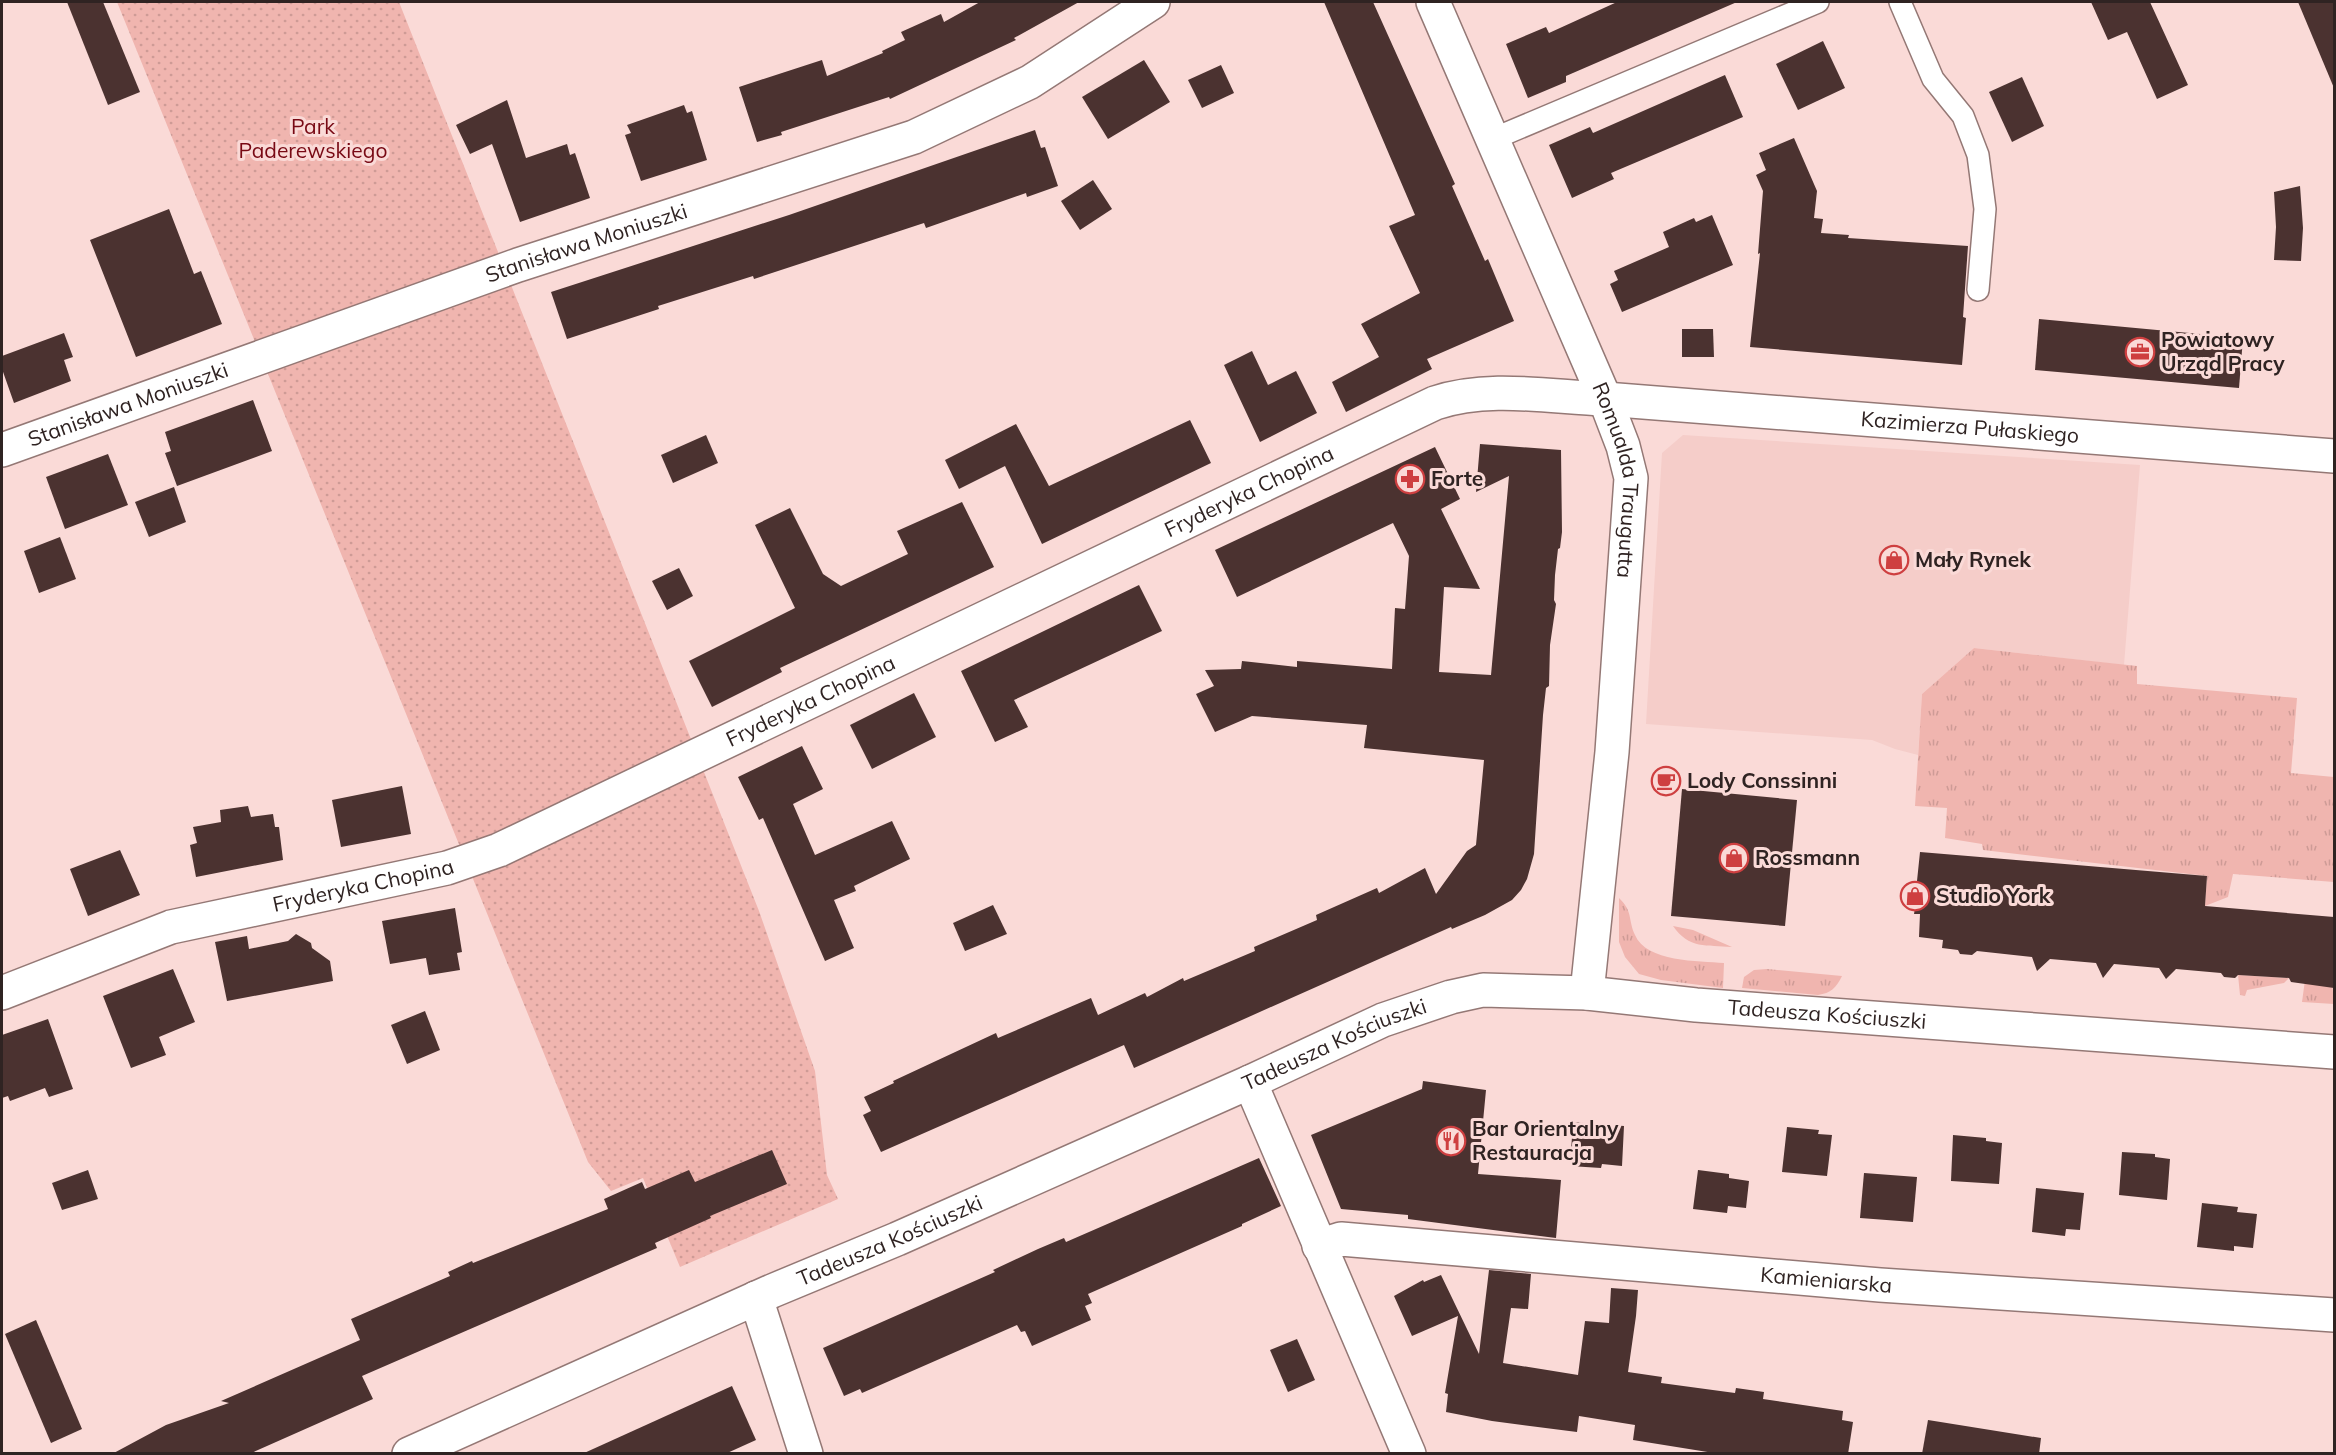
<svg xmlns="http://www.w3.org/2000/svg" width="2336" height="1455" viewBox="0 0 2336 1455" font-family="Mulish,sans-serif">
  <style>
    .built { fill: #f5cdc9 }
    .grass { fill: url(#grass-tufts) }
    .park { fill: url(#park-dots) }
    .building { fill: #4b3230 }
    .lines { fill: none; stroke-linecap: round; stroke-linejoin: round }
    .service-casing { stroke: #947875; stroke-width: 24 }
    .minor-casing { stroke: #947875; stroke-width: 36 }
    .tertiary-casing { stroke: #947875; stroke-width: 36 }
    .service { stroke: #fff; stroke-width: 21 }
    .minor { stroke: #fff; stroke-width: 33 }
    .tertiary { stroke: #fff; stroke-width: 33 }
    .labels { text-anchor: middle; stroke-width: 6; stroke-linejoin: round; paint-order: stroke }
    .park-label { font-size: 21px; fill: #780914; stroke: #fadad7 }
    .street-label { font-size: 21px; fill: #2f2322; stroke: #fadad7 }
    .poi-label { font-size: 21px; font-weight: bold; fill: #2f2322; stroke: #fadad7; text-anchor: start }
  </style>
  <defs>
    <pattern id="grass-tufts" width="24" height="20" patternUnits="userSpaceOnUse" patternTransform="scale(1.5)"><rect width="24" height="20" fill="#f0b5af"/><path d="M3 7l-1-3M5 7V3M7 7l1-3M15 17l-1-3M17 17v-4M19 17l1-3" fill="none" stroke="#ce9b96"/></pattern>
    <pattern id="park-dots" width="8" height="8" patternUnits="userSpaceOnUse" patternTransform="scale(1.5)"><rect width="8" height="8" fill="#f0b5af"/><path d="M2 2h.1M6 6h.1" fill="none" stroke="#ce9b96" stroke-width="1.8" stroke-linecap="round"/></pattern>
  </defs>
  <rect width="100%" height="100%" fill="#fadad7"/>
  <path class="built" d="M 1683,435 L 2140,465 L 2124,665 L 1974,648 L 1922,694 L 1918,755 L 1895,749 L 1872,740 L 1646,724 L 1662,453 Z"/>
  <g class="grass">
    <path d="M 1974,648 L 2137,666 L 2137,684 L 2297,698 L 2291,773 L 2334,777 L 2334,882 L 2233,874 L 2228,897 L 2205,906 L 2207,876 L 1983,850 L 1982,844 L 1945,838 L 1947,808 L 1915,806 L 1922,694 Z"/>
    <path d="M 1619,898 C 1633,911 1628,920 1635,935 C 1646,962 1699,961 1724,963 L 1723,988 L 1661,980 L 1639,974 L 1625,957 L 1619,942 Z"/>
    <path d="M 1673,926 L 1693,930 L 1732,947 C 1706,945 1689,949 1673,926 Z"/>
    <path d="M 1767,969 L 1842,976 C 1836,988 1831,993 1818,995 L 1742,988 L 1744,977 L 1754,970 Z"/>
    <path d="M 2238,975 L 2289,978 L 2284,983 L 2247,990 L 2245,996 L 2240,995 Z"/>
    <path d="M 2305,980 L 2332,981 L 2334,1004 L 2302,1002 Z"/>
  </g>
  <path class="park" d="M 117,2 L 399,2 L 759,911 L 815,1071 L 827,1175 L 838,1199 L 680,1267 L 643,1178 L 611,1191 L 588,1162 Z"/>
  <g class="building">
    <path d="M 67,2 L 103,2 L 140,92 L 108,105 Z"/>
    <path d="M 980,2 L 1079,2 L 1014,38 L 1016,40 L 890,99 L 889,97 L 781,132 L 782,135 L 757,142 L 739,87 L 822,60 L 827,76 L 883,53 L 882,51 L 905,40 L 901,32 L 941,14 L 944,22 Z"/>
    <path d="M 1324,2 L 1373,2 L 1455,184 L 1452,186 L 1485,261 L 1488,259 L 1514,321 L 1427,359 L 1432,369 L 1346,412 L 1332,382 L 1379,357 L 1361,324 L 1420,293 L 1389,226 L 1415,215 Z"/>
    <path d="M 1617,2 L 1737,2 L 1566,76 L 1566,82 L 1528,98 L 1506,44 L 1546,27 L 1549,33 Z"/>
    <path d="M 2091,2 L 2150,2 L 2188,85 L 2157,99 L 2127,32 L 2108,40 Z"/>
    <path d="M 2298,2 L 2334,2 L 2334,88 Z"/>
    <path d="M 1823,41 L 1845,88 L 1798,110 L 1776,64 Z"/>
    <path d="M 1144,60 L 1170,102 L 1108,139 L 1082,97 Z"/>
    <path d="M 1221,65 L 1234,93 L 1202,108 L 1188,80 Z"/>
    <path d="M 1725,75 L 1743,117 L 1611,173 L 1614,179 L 1572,198 L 1549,145 L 1590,127 L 1593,133 Z"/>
    <path d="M 2022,77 L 2044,126 L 2012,142 L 1989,92 Z"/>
    <path d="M 507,100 L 526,158 L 567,144 L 570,155 L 575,153 L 590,198 L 520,222 L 492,144 L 470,154 L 456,125 Z"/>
    <path d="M 684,105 L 687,113 L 692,111 L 707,160 L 641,181 L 625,135 L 631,133 L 627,125 Z"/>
    <path d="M 1035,130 L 1041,148 L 1045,147 L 1058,186 L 1027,197 L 1026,193 L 926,228 L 924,223 L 754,279 L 753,276 L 658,306 L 659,309 L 567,339 L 551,292 L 789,215 Z"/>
    <path d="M 1794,138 L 1817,191 L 1814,218 L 1823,219 L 1821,233 L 1849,235 L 1848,238 L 1968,246 L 1963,317 L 1966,318 L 1962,365 L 1750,347 L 1760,253 L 1758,254 L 1763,191 L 1756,175 L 1766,170 L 1759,153 Z"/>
    <path d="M 1093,180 L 1112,209 L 1080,230 L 1061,201 Z"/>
    <path d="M 2300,186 L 2303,228 L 2301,261 L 2274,260 L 2276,227 L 2274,192 Z"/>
    <path d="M 169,209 L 194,274 L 201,271 L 222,324 L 136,357 L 90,240 Z"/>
    <path d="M 1712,215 L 1733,265 L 1622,312 L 1610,284 L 1618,280 L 1614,271 L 1669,247 L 1663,232 L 1694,218 L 1696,222 Z"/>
    <path d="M 2039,319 L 2243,338 L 2239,388 L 2035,370 Z"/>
    <path d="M 1682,329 L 1713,329 L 1714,357 L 1682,357 Z"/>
    <path d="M 64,333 L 73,357 L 64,360 L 71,381 L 14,403 L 2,369 L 2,356 Z"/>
    <path d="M 1252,351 L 1268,385 L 1296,371 L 1317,413 L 1260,442 L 1224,365 Z"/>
    <path d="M 253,400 L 272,451 L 177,486 L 165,453 L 171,451 L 165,432 Z"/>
    <path d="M 1190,420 L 1211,463 L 1042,544 L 1005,466 L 959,489 L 945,460 L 1016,424 L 1049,486 Z"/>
    <path d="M 706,435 L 718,463 L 673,483 L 661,455 Z"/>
    <path d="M 1480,444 L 1561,450 L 1562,532 L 1560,548 L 1558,549 L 1555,575 L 1554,600 L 1556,604 L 1550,645 L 1549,686 L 1546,688 L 1543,715 L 1534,854 L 1527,879 L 1521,890 L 1512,900 L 1485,915 L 1452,929 L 1451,927 L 1134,1068 L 1124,1045 L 881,1152 L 863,1115 L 871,1111 L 864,1097 L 894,1083 L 893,1081 L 996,1033 L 998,1038 L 1091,998 L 1098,1015 L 1145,993 L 1147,997 L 1183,978 L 1184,981 L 1255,951 L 1254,947 L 1317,920 L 1316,915 L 1377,888 L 1379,893 L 1425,868 L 1436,894 L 1467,851 L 1476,845 L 1484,760 L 1364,748 L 1367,725 L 1252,716 L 1215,732 L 1196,694 L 1214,686 L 1205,670 L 1241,669 L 1242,661 L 1297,667 L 1297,661 L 1392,669 L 1395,608 L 1405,609 L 1409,556 L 1393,523 L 1237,597 L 1215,550 L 1435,447 L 1460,499 L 1441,509 L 1480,589 L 1444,587 L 1439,672 L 1491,675 L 1509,476 L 1476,492 Z"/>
    <path d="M 108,454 L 128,505 L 65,529 L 46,477 Z"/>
    <path d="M 174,487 L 186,522 L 149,537 L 135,502 Z"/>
    <path d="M 962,502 L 994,567 L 780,668 L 782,672 L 712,707 L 689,661 L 795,608 L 755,525 L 790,508 L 823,574 L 841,586 L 908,554 L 897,531 Z"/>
    <path d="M 60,537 L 76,579 L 39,593 L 24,551 Z"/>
    <path d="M 679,568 L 693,596 L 667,610 L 652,581 Z"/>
    <path d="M 1139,585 L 1162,631 L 1014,700 L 1028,727 L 995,742 L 961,671 Z"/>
    <path d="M 914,693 L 936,737 L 872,769 L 850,725 Z"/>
    <path d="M 802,746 L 823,789 L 793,804 L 815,855 L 892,821 L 910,859 L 854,886 L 856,891 L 834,900 L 854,948 L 825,961 L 763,818 L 759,820 L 738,777 Z"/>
    <path d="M 402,786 L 411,834 L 341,847 L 332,800 Z"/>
    <path d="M 1682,789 L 1797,800 L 1785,926 L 1671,916 Z"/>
    <path d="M 248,806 L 251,817 L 273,814 L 275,827 L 279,827 L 283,860 L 196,877 L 190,845 L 197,843 L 193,827 L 221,822 L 220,810 Z"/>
    <path d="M 120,850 L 140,895 L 88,916 L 70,869 Z"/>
    <path d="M 1920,852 L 2207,876 L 2205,906 L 2334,917 L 2334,988 L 2291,982 L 2289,978 L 2238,975 L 2235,978 L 2224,977 L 2221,973 L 2176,969 L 2166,979 L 2159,968 L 2114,964 L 2103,978 L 2096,963 L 2050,959 L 2037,971 L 2032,957 L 1977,951 L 1972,955 L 1960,954 L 1958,950 L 1942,948 L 1943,940 L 1919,937 L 1920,914 L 1914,914 L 1916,903 L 1908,890 L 1917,881 Z"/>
    <path d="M 993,905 L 1007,934 L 965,951 L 953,923 Z"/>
    <path d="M 455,908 L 462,952 L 457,953 L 460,970 L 429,975 L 426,958 L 390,964 L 382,921 Z"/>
    <path d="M 296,934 L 311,943 L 312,948 L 330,961 L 333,981 L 227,1001 L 215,942 L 247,936 L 249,949 L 288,941 Z"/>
    <path d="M 173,969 L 195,1022 L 159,1037 L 166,1055 L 131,1068 L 103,996 Z"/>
    <path d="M 425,1011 L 440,1050 L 407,1064 L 391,1025 Z"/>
    <path d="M 48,1019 L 73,1089 L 49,1097 L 45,1088 L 10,1101 L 8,1096 L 2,1098 L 2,1035 Z"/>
    <path d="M 1423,1081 L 1486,1090 L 1478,1174 L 1561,1180 L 1556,1238 L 1408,1219 L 1408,1215 L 1341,1209 L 1311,1135 L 1422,1089 Z"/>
    <path d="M 1573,1122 L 1624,1126 L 1622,1166 L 1602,1164 L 1601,1168 L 1570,1166 Z"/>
    <path d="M 1787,1127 L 1819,1130 L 1818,1134 L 1832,1135 L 1827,1176 L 1782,1172 Z"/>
    <path d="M 1953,1135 L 1986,1138 L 1986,1141 L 2002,1143 L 1999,1184 L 1951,1181 Z"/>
    <path d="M 772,1150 L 787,1184 L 710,1216 L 711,1218 L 655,1243 L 657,1248 L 362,1376 L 373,1399 L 249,1454 L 112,1454 L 166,1425 L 229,1403 L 221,1401 L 360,1340 L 351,1319 L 450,1276 L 448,1272 L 472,1261 L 473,1263 L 608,1209 L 604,1199 L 642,1182 L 645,1189 L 689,1170 L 695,1182 Z"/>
    <path d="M 2122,1152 L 2155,1154 L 2155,1157 L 2170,1159 L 2167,1200 L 2119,1195 Z"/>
    <path d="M 1259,1158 L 1281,1206 L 1242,1224 L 1242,1226 L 1088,1294 L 1092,1303 L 1085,1306 L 1091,1320 L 1032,1346 L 1025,1331 L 1021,1332 L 1017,1325 L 862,1393 L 860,1389 L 844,1396 L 823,1348 L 995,1272 L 993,1270 L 1038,1249 L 1064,1238 L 1066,1242 Z"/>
    <path d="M 88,1170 L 98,1199 L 62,1210 L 52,1183 Z"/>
    <path d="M 1698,1170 L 1729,1174 L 1729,1178 L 1749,1181 L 1746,1208 L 1728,1206 L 1727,1213 L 1693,1209 Z"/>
    <path d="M 1864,1173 L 1917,1177 L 1913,1222 L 1860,1218 Z"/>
    <path d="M 2036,1188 L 2084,1193 L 2080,1230 L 2066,1229 L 2065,1236 L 2032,1232 Z"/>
    <path d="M 2202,1203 L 2238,1207 L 2237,1212 L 2257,1214 L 2253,1248 L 2234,1246 L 2234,1251 L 2197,1247 Z"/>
    <path d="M 1489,1270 L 1531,1274 L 1528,1309 L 1511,1308 L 1503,1363 L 1578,1375 L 1585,1321 L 1609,1323 L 1611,1288 L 1638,1290 L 1636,1316 L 1628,1372 L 1662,1377 L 1661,1383 L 1735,1393 L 1736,1388 L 1764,1392 L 1763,1399 L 1843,1411 L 1842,1420 L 1853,1422 L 1848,1454 L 1720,1454 L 1633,1440 L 1635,1425 L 1579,1416 L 1577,1432 L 1492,1421 L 1446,1412 L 1448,1394 L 1445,1393 L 1458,1316 L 1412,1336 L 1394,1296 L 1423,1280 L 1424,1282 L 1441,1275 L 1479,1354 Z"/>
    <path d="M 36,1320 L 82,1429 L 51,1443 L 5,1334 Z"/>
    <path d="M 1297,1339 L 1315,1380 L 1288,1392 L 1270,1350 Z"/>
    <path d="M 732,1386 L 756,1440 L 725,1454 L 582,1454 Z"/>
    <path d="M 1928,1420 L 2041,1438 L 2039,1454 L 1922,1454 Z"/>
  </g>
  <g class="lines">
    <g class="service-casing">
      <g id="service">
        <path d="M 1900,2 L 1933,79 L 1963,116 L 1978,155 L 1985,209 L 1978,290"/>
        <path d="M 1493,139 L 1818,2"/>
      </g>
    </g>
    <g class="minor-casing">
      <g id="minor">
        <path id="s1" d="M 2,450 L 518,265 L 914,137 L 1030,82 L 1153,2"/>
        <path id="s2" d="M 2,993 L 171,927 L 447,868 L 499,850 L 1435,403 C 1489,385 1549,397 1605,399"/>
        <path d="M 1250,1082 L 1409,1454"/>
        <path id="s3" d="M 1319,1246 L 1341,1239 L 1880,1285 L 2334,1315"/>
        <path d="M 756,1298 L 806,1454"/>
      </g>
    </g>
    <g class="tertiary-casing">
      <g id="tertiary">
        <path id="s4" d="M 1433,2 L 1605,399 L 1623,446 L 1631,478 L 1612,752 L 1587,993"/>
        <path id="s5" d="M 1605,399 L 2334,456"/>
        <path id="s6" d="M 409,1454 L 772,1291 L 897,1239 L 1250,1082 L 1383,1020 L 1451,997 L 1483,990 L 1587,993 L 1696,1005 L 2334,1052"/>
      </g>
    </g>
    <use href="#service" class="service"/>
    <use href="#minor" class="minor"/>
    <use href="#tertiary" class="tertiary"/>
  </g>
  <defs>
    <g id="office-ring" transform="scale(1.5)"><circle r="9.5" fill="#fadad7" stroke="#ce3f40" stroke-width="1.5"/><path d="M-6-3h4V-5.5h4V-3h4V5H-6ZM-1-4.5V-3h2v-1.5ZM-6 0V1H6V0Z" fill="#ce3f40"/></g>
    <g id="pharmacy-ring" transform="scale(1.5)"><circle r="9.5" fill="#fadad7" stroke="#ce3f40" stroke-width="1.5"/><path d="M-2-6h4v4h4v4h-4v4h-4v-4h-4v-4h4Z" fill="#ce3f40"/></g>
    <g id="shop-ring" transform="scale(1.5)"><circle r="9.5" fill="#fadad7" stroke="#ce3f40" stroke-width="1.5"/><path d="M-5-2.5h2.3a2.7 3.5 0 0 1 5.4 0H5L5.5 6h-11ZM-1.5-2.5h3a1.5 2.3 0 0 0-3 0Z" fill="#ce3f40"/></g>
    <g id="cafe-ring" transform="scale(1.5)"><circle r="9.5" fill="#fadad7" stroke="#ce3f40" stroke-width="1.5"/><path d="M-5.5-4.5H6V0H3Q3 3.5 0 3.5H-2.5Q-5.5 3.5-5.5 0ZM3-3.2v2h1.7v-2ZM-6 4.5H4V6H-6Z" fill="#ce3f40"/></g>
    <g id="restaurant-ring" transform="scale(1.5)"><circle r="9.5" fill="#fadad7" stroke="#ce3f40" stroke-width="1.5"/><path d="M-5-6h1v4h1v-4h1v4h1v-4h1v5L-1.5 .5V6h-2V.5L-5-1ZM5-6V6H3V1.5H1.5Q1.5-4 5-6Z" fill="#ce3f40"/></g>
  </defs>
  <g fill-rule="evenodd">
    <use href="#office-ring" x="2140" y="352"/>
    <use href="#pharmacy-ring" x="1410" y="479"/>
    <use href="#shop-ring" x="1894" y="560"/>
    <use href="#cafe-ring" x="1666" y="781"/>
    <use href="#shop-ring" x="1734" y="858"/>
    <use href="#shop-ring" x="1915" y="896"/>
    <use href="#restaurant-ring" x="1451" y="1141"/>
  </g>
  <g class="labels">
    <g class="park-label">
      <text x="313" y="134">Park<tspan x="313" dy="24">Paderewskiego</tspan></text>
    </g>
    <g class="street-label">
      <text dy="7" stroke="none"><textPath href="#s1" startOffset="620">Stanisława Moniuszki</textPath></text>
      <text dy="7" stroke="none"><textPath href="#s1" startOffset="134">Stanisława Moniuszki</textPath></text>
      <text dy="7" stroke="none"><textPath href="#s5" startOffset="366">Kazimierza Pułaskiego</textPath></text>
      <text dy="7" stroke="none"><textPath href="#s4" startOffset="516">Romualda Traugutta</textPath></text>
      <text dy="7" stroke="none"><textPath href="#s2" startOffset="1350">Fryderyka Chopina</textPath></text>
      <text dy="7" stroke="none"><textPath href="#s2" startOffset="864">Fryderyka Chopina</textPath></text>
      <text dy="7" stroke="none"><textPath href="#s2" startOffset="378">Fryderyka Chopina</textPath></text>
      <text dy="7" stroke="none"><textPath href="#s6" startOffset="1516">Tadeusza Kościuszki</textPath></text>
      <text dy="7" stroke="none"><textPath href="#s6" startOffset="1012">Tadeusza Kościuszki</textPath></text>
      <text dy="7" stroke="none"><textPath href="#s6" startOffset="526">Tadeusza Kościuszki</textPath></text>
      <text dy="7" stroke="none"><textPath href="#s3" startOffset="510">Kamieniarska</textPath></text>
    </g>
    <g class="poi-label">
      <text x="2161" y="347">Powiatowy<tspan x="2161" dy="24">Urząd Pracy</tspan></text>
      <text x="1431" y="486">Forte</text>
      <text x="1915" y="567">Mały Rynek</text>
      <text x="1687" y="788">Lody Conssinni</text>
      <text x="1755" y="865">Rossmann</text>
      <text x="1936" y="903">Studio York</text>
      <text x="1472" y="1136">Bar Orientalny<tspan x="1472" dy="24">Restauracja</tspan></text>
    </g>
  </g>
  <rect width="2336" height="1455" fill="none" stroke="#2f2322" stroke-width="6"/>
</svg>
